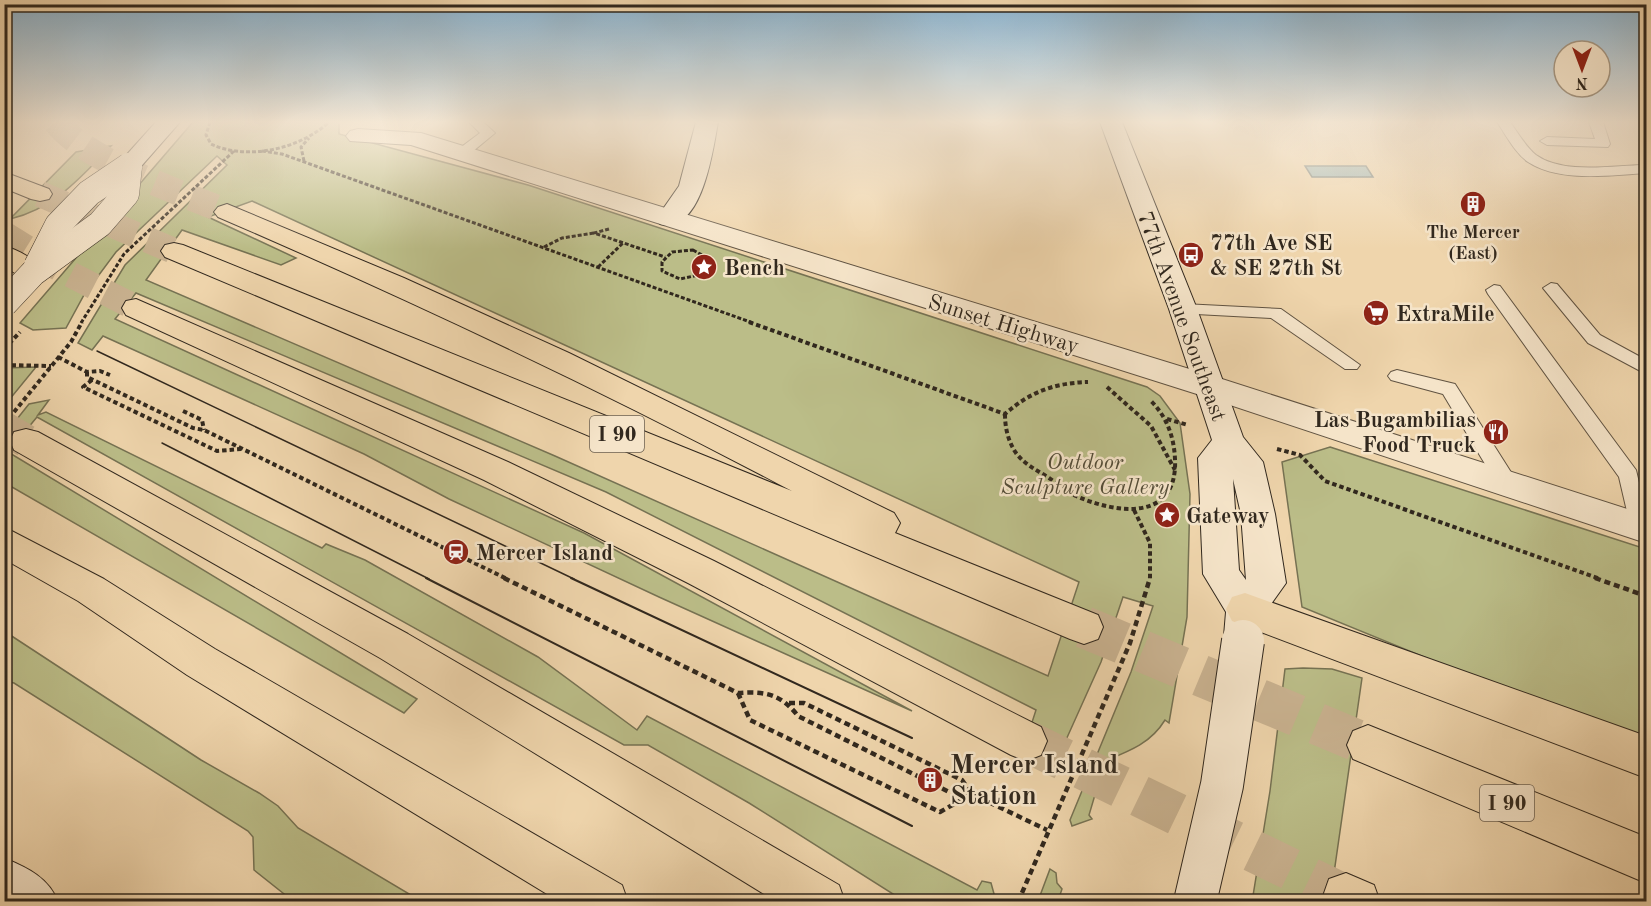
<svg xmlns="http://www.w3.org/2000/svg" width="1651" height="906" viewBox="0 0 1651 906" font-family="'Old Standard TT',serif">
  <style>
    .green { fill: #bbbd88; stroke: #767253; stroke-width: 1.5; fill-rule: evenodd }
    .water { fill: #9db6b4; stroke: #727d78; stroke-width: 1.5 }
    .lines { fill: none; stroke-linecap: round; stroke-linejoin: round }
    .highway-tunnel-far2 { stroke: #c9b290; stroke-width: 26; stroke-dasharray: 26 13; stroke-linecap: butt }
    .highway-tunnel-far1 { stroke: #c9b290; stroke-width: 33; stroke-dasharray: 33 16; stroke-linecap: butt }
    .highway-tunnel { stroke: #c9b290; stroke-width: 42; stroke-dasharray: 42 21; stroke-linecap: butt }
    .lane-casing { stroke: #605342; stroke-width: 2 }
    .street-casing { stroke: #605342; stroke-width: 2 }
    .secondary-casing { stroke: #31281e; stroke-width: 2 }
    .highway-casing { stroke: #31281e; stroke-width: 2 }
    .path-far2 { stroke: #31281e; stroke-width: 3; stroke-dasharray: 4 2; stroke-linecap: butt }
    .path-far1 { stroke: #31281e; stroke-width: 4; stroke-dasharray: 4.5 3; stroke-linecap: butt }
    .path { stroke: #31281e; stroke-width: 4.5; stroke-dasharray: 6 4; stroke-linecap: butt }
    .lane { fill: #f5e4c9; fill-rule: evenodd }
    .street { fill: #f5e4c9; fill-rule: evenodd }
    .secondary { fill: #f5e4c9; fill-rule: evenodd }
    .highway { fill: #efd5ac; fill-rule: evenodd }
    .tram-far1 { stroke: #31281e; stroke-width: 1.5 }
    .tram { stroke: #31281e; stroke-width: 2 }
    .secondary-bridge-far1-casing { stroke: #31281e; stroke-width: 27; stroke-linecap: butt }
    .secondary-bridge-casing { stroke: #31281e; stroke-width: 44; stroke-linecap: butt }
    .secondary-bridge-far1 { stroke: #f5e4c9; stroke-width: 26 }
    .secondary-bridge { stroke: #f5e4c9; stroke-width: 42 }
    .labels { text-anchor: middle; stroke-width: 5; stroke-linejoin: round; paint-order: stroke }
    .far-poi-label { font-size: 18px; font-weight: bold; fill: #31281e; stroke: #f5e4c9 }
    .shield { fill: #f5e4c9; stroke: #6c6051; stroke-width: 1.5 }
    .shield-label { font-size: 21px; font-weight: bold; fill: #31281e }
    .poi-label { font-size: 22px; font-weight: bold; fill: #31281e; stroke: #f5e4c9; text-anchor: start }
    .street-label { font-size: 22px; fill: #31281e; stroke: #f5e4c9 }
    .park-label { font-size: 22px; font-style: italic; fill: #544d38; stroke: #f5e4c9 }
    .near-poi-label { font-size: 27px; font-weight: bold; fill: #31281e; stroke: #f5e4c9; text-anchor: start }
  </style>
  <rect width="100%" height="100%" fill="#efd5ac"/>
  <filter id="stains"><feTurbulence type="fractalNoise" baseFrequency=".00333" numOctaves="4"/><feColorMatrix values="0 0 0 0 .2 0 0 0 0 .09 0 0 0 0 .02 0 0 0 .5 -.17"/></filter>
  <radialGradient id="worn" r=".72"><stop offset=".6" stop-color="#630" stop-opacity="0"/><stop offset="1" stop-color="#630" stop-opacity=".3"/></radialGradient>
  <g class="green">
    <path d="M 193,122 L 339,122 L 339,134 L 528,185 L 1147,387 L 1160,396 L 1180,423 L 1190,494 L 1187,617 L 1169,723 L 1165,720 C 1151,743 1130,751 1105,761 L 1089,815 L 1092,819 L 1072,826 L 1070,820 L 1131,672 L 1153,606 L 1123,597 L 1101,662 L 1061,751 L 1029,766 L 1025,762 L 1029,745 L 1026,741 L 1036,710 L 606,492 L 136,293 L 115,319 L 584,533 L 912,711 L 659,597 L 449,499 L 364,454 L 103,336 L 92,350 L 78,343 L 125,265 L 227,165 L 217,156 L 116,252 L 84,295 L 66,328 L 33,330 L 20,323 ZM 252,201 L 1079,582 L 1048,676 L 555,456 L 146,280 L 182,230 L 281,265 L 296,258 L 208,217 Z"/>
    <path d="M 111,146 C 80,178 55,208 10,219 L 76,152 Z"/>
    <path d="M 36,367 L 5,405 L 5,368 Z"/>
    <path d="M 49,400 L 38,415 L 46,412 L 322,548 L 326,544 L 365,560 L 538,657 L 637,730 L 647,716 L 977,890 L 982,881 L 991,883 L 996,901 L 904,901 L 749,803 L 648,745 L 624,745 L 37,417 L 8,452 L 417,699 L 404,713 L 5,483 L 5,434 L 29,404 Z"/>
    <path d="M 1330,447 L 1646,549 L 1646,748 L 1302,607 L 1282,462 Z"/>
    <path d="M 4,631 L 201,760 L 259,793 L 278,806 L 298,828 L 421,901 L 293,901 L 254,870 L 253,837 L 248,831 L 14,683 L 5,681 Z"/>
    <path d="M 1303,668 L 1332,669 L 1362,678 L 1330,901 L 1252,902 L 1270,791 L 1285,669 Z"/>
    <path d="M 1050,869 L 1056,873 L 1057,883 L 1062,889 L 1058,901 L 1038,901 Z"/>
  </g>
  <path class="water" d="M 1305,166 L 1366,166 L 1373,177 L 1312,177 Z"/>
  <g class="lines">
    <g class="highway-tunnel-far2">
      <path d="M 56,122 C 86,161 180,192 227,212"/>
      <path d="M 40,194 L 174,251"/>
      <path d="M 4,234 L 60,269 L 136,308"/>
    </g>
    <path class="highway-tunnel-far1" d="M 4,428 L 26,441"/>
    <g class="highway-tunnel">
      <path d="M 1084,627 L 1368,745"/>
      <path d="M 1026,741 L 1346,896"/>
    </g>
    <g class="lane-casing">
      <g id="lane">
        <path d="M 469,122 L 483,122 L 495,133 L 466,157 L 456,157 L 456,151 L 480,133 Z"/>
        <path d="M 1497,122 L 1510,122 C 1518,133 1526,147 1536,155 C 1564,175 1614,165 1646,165 L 1646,173 C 1611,175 1560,183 1528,162 C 1515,153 1506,135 1497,122 Z"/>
        <path d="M 1589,122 L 1603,122 L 1610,144 L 1608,147 L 1547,145 L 1540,141 L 1547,137 L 1595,139 Z"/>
        <path d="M 1551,283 L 1557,284 L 1600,335 L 1646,360 L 1646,374 L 1588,343 L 1543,288 Z"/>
        <path d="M 1494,285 L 1500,286 L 1636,470 L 1646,512 L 1646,533 L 1639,535 L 1632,533 L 1619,477 L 1488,294 L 1486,290 Z"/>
        <path d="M 1183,304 L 1281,309 L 1360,365 L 1357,369 L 1345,369 L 1271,318 L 1177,313 L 1175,309 Z"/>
        <path d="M 1397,370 L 1455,384 L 1514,477 L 1517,483 L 1514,489 L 1507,491 L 1500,489 L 1443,394 L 1391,380 L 1388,376 L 1391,372 Z"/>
      </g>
    </g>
    <g class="street-casing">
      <path id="street" d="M 358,129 L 421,133 L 1222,379 L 1646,515 L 1646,543 L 1200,395 L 411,145 L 350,141 L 346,136 L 350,131 Z"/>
    </g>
    <g class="secondary-casing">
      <g id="secondary">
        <path d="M 156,122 L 180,122 L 137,171 L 129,173 L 121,171 L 117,166 L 121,161 Z"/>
        <path d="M 696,122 L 718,122 C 713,150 702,235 660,224 L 656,219 L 679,186 Z"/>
        <path d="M 1100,122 L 1122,122 L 1197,309 L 1243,437 L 1263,462 L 1275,514 L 1286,583 L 1264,614 L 1262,636 L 1257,648 L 1243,653 L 1229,648 L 1224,636 L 1226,612 L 1203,574 L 1198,458 L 1212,440 L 1169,309 ZM 1233,479 L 1241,514 L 1246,580 L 1239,570 Z"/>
        <path d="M 4,858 C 28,868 49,878 58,902 L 4,902 Z"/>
      </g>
    </g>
    <g class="highway-casing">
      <g id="highway">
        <path d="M 4,172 L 49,189 L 52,194 L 49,199 L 40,201 L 31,199 L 4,188 Z"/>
        <path d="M 227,204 L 404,278 L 569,353 L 894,513 L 900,523 L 895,533 L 1098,615 L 1103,627 L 1098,639 L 1084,644 L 1070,639 L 165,257 L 161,251 L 165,245 L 174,243 L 183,245 L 792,491 C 605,392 413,301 218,217 L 214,212 L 218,207 Z"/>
        <path d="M 4,246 C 19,250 38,261 47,273 L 43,279 C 27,283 18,275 4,266 Z"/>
        <path d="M 136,299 L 508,462 L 714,561 L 1041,727 L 1047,741 L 1041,755 L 1026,761 L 1011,755 L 688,583 L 484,480 L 126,315 L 122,308 L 126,301 Z"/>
        <path d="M 26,429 L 38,432 L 408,634 L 839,885 L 845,902 L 777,902 L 380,658 L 14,450 L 10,441 L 14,432 Z"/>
        <path d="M 4,527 L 104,579 L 215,649 L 622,885 L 628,902 L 560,902 L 187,675 L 78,601 L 4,559 Z"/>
        <path d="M 1245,593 L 1646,736 L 1646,778 L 1232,621 L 1226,609 L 1232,597 Z"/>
        <path d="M 1368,725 L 1646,837 L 1646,883 L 1353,759 L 1347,745 L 1353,731 Z"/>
        <path d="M 1346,873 L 1374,885 L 1380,902 L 1325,902 L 1323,896 L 1329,879 Z"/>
      </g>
    </g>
    <g class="path-far2">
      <path d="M 210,122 L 206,135 L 211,144 C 247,161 300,149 329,122"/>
      <path d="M 262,151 L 282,154 L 753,323"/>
      <path d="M 304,161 L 301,147 L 309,138"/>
      <path d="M 609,229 L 594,233 L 665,257"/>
      <path d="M 544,247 L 562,238 L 594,233"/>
      <path d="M 693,250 L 709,259 L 710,264 L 703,274 L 680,279 L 662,271 L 662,262 L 672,252 Z"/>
      <path d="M 598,267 L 623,243"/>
      <path d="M 81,323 L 124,254 L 234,151"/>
    </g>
    <g class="path-far1">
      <path d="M 749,322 L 1005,414 C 1030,392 1054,383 1088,382"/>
      <path d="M 4,349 L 20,332"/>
      <path d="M 58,357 L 87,372 L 100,371 L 110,375"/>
      <path d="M 4,365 L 51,366"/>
      <path d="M 87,372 L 87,377 L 193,428 L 204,430 L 507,579"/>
      <path d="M 92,380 L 83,387 L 217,451 L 241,449"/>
      <path d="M 1107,387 L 1151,426 L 1175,470"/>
      <path d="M 183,411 L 202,420 L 204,430"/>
      <path d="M 14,412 L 71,342 L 82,322"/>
      <path d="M 1005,414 C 1005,428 1008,441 1016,453 C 1025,465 1037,470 1049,478 C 1058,484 1067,491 1076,496 C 1117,514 1178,522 1175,459 C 1174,437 1167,417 1151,401"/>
      <path d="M 1167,419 L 1188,425"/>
      <path d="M 1277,449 L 1300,455 L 1325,481 L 1600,579"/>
      <path d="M 1134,510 L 1150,543 L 1150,579"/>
    </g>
    <g class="path">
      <path d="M 504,578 L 738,693 C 765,691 781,694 798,716 L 949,792 L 972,794 L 1047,830"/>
      <path d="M 1595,578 L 1646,596"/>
      <path d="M 738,693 L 750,720 L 940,812 L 970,795"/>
      <path d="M 789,703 L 804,703 L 962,780 L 972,794"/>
      <path d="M 1018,902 L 1130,643 L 1150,578"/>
    </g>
    <use href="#lane" class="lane"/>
    <use href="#street" class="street"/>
    <use href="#secondary" class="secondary"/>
    <use href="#highway" class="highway"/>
    <g class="tram-far1">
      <path d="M 97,351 L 574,579"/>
      <path d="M 162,443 L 429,579"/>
    </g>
    <g class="tram">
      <path d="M 426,578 L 912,826"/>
      <path d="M 571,578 L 912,738"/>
    </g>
    <g class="secondary-bridge-far1-casing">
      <g id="secondary-bridge-far1">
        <path d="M 37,266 L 58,225 L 89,193 L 129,166"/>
        <path d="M 4,304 L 33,273 L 100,224 L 126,194 L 129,166"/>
      </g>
    </g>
    <g class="secondary-bridge-casing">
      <path id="secondary-bridge" d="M 1195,902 L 1222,785 L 1243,641"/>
    </g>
    <use href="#secondary-bridge-far1" class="secondary-bridge-far1"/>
    <use href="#secondary-bridge" class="secondary-bridge"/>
  </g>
  <linearGradient id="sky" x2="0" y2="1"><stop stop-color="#8ab5d3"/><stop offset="0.49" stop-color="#f8ecda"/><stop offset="1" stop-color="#f8ecda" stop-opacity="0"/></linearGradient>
  <rect width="1651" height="249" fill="url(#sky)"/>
  <defs>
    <g id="building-disc" transform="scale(1.35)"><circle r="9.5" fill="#8f2418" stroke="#f5e4c9"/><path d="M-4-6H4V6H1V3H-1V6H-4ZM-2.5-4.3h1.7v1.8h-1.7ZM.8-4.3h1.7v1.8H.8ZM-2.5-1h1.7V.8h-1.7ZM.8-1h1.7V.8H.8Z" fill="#fff"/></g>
    <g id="bus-disc" transform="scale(1.35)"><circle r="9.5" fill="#8f2418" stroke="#f5e4c9"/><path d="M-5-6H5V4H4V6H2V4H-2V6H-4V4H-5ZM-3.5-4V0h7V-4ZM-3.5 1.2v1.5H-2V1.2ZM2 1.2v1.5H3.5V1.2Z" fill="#fff"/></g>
    <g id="sight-disc" transform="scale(1.35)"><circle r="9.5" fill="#8f2418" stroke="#f5e4c9"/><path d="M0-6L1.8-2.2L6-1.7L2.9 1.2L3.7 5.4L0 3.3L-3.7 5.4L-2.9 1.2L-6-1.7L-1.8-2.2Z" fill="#fff"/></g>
    <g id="supermarket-disc" transform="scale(1.35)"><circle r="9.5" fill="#8f2418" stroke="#f5e4c9"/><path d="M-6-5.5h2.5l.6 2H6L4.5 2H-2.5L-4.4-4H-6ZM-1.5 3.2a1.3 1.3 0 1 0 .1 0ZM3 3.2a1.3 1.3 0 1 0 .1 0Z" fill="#fff"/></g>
    <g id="restaurant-disc" transform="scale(1.35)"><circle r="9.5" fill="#8f2418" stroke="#f5e4c9"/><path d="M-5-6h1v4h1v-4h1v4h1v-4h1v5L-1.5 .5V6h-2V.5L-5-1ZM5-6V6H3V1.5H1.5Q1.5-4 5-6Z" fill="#fff"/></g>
    <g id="station-disc" transform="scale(1.35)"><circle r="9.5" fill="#8f2418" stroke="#f5e4c9"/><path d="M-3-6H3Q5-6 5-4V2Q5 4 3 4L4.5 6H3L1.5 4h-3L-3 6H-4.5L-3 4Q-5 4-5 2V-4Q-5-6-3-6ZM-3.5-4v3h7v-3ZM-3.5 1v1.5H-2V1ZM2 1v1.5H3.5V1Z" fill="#fff"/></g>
  </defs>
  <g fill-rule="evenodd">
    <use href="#building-disc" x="1473" y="204"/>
    <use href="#bus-disc" x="1191" y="255"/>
    <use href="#sight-disc" x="704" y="267"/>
    <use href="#supermarket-disc" x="1376" y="313"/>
    <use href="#restaurant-disc" x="1496" y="432"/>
    <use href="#sight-disc" x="1167" y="515"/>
    <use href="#station-disc" x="456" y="552"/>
    <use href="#building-disc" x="930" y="780"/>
  </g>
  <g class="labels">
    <g class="far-poi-label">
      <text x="1473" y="238">The Mercer<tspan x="1473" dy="21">(East)</tspan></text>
    </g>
    <g class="shield">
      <rect x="590" y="416" width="54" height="36" rx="4.5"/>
      <rect x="1480" y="785" width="54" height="36" rx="4.5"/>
    </g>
    <g class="shield-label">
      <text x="617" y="441">I 90</text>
      <text x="1507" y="810">I 90</text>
    </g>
    <g class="poi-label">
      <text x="1210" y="250">77th Ave SE<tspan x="1210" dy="25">&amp; SE 27th St</tspan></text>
      <text x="724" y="275">Bench</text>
      <text x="1396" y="321">ExtraMile</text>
      <text x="1476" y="427" text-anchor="end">Las Bugambilias<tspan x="1476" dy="25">Food Truck</tspan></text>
      <text x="1186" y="523">Gateway</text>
      <text x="476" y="560">Mercer Island</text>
    </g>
    <g class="street-label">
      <text transform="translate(1183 316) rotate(70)" y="8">77th Avenue Southeast</text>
      <text transform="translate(1004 323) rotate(17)" y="8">Sunset Highway</text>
    </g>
    <g class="park-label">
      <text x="1085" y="469">Outdoor<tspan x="1085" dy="25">Sculpture Gallery</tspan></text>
    </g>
    <g class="near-poi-label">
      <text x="950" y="773">Mercer Island<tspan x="950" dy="31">Station</tspan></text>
    </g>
  </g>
  <rect width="1651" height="906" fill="none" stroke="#efd5ac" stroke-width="24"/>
  <rect x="6" y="6" width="1639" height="894" fill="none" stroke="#31281e" stroke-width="3"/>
  <rect x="12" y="12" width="1627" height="882" fill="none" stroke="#31281e" stroke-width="1.5"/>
  <g transform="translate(1582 69) rotate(180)"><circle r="28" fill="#f5e4c9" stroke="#a79985" stroke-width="1.5"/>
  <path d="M0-4.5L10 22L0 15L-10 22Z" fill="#8f2418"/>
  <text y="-9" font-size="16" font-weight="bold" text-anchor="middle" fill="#31281e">N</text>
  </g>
  <rect width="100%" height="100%" filter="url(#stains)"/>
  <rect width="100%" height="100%" fill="url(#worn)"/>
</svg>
